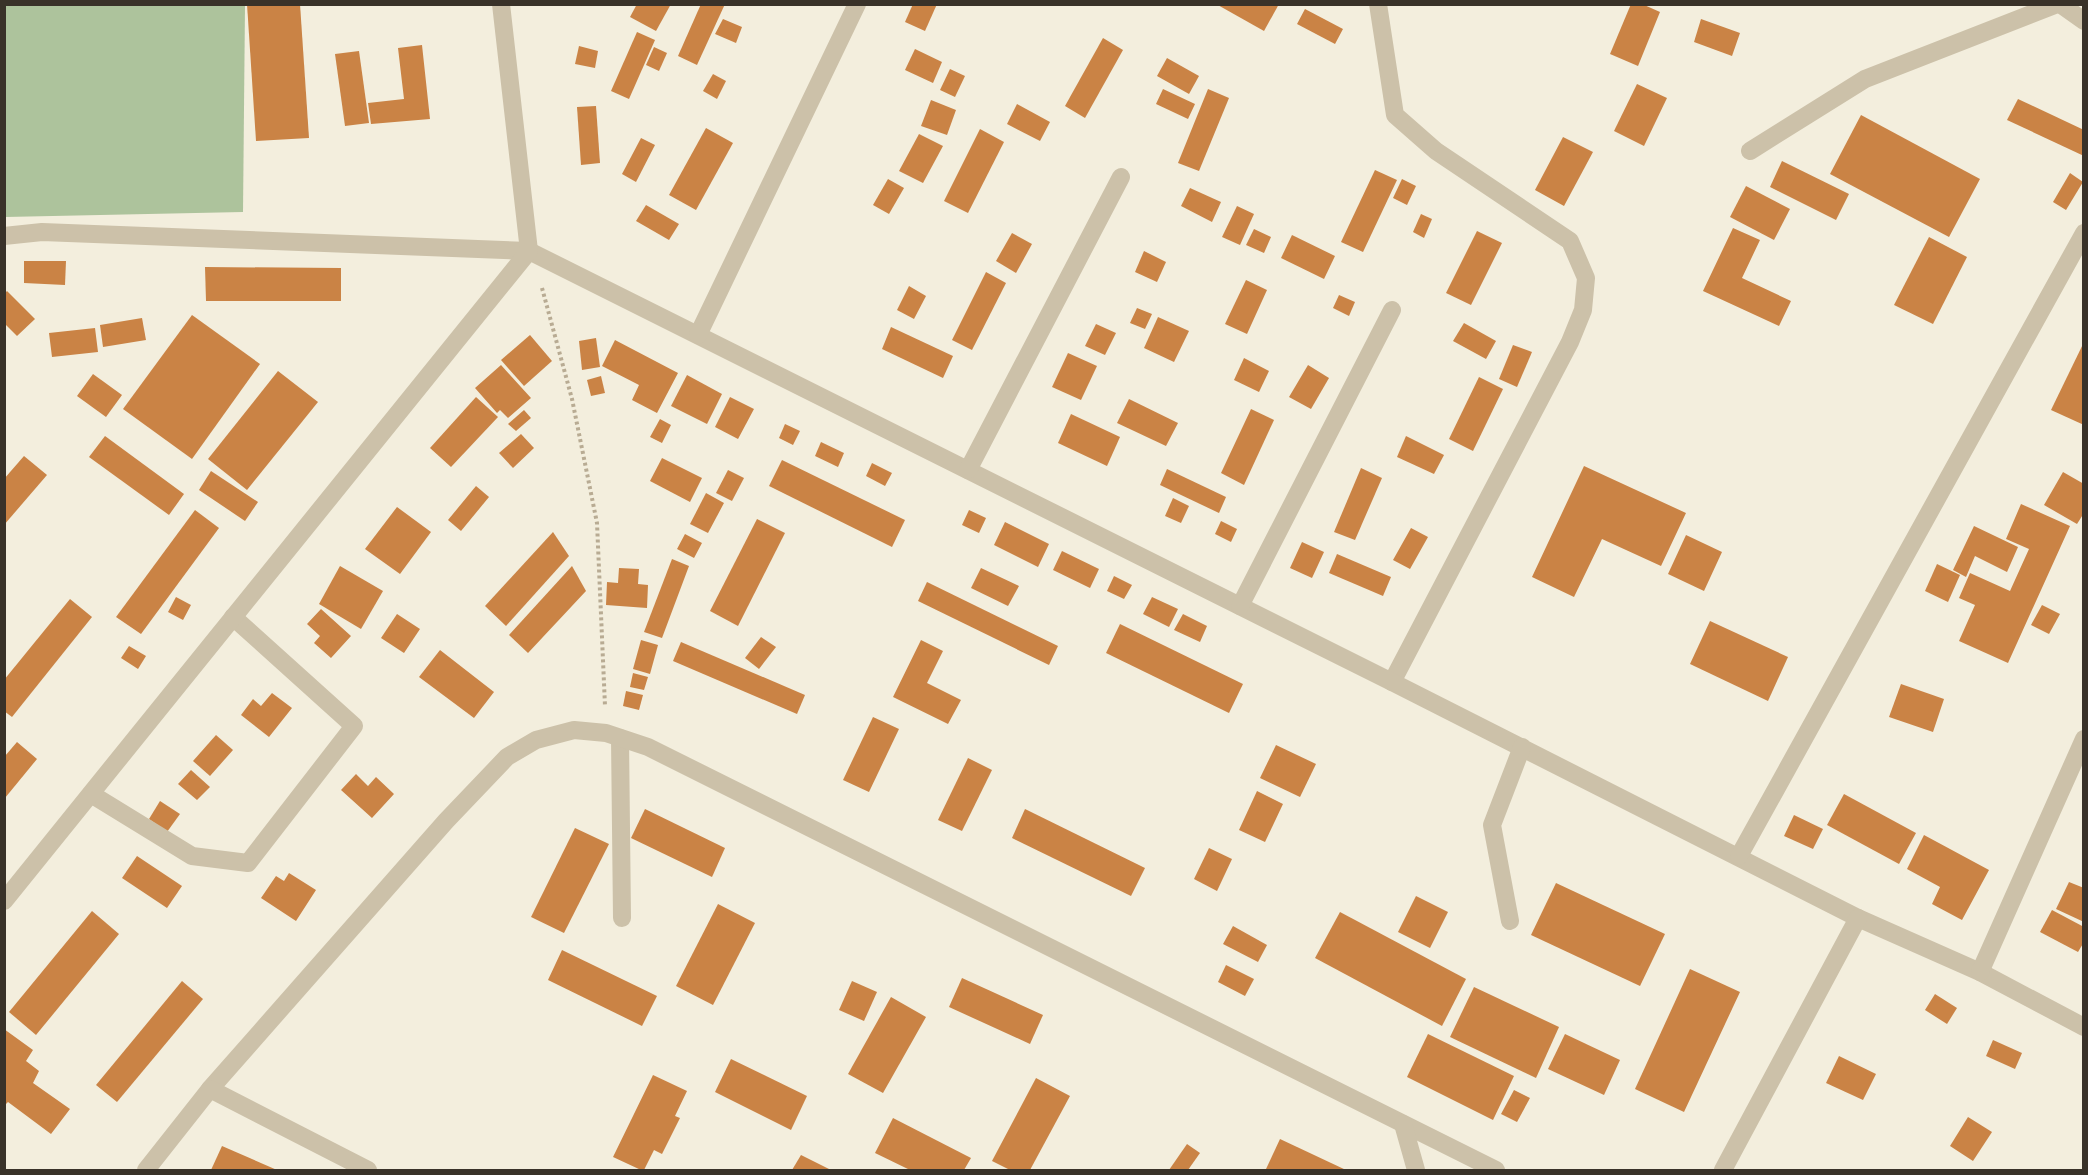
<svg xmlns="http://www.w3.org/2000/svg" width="2088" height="1175" viewBox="0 0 2088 1175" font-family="'Sofia Sans Condensed',sans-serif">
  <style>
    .green { fill: #adc39c }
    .building { fill: #ca8345 }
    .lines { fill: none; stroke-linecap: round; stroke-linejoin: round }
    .path { stroke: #b8ab93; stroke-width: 4; stroke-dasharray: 3 3; stroke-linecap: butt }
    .minor { stroke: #ccc1a9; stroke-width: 18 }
  </style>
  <rect width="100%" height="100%" fill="#f3eedd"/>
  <path class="green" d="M 4,5 L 245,5 L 243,212 L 5,217 Z"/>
  <g class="building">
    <path d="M 247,4 L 300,4 L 309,138 L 256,141 Z"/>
    <path d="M 637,4 L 671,4 L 656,31 L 630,17 Z"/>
    <path d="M 701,4 L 725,4 L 697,65 L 678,56 Z"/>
    <path d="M 913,4 L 937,4 L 925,31 L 905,22 Z"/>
    <path d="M 1216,4 L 1279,4 L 1264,31 Z"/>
    <path d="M 1631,4 L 1642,4 L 1660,12 L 1638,66 L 1610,54 Z"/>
    <path d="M 1305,9 L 1343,29 L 1335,44 L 1297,24 Z"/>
    <path d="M 723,19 L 742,27 L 736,43 L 715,34 Z"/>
    <path d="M 1701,19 L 1740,33 L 1732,56 L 1694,42 Z"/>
    <path d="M 637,32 L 655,40 L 629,99 L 611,91 Z"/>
    <path d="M 1103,38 L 1123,50 L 1085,118 L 1065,106 Z"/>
    <path d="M 422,45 L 430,119 L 371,124 L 368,103 L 404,99 L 398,48 Z"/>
    <path d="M 579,46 L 598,51 L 595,68 L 575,64 Z"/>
    <path d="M 654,47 L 667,53 L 659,71 L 646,65 Z"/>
    <path d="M 915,49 L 942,62 L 933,83 L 905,70 Z"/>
    <path d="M 359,51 L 369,123 L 345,126 L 335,54 Z"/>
    <path d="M 1167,58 L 1199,76 L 1189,94 L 1157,76 Z"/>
    <path d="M 950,69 L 965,76 L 955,97 L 940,90 Z"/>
    <path d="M 713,74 L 726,81 L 717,99 L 703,91 Z"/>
    <path d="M 1637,84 L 1667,98 L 1644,146 L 1614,131 Z"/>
    <path d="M 1163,89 L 1195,104 L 1188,119 L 1156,104 Z"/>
    <path d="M 1208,89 L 1229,98 L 1199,171 L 1178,163 Z"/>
    <path d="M 2018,99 L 2084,130 L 2084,156 L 2007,120 Z"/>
    <path d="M 931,100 L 956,110 L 947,135 L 921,126 Z"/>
    <path d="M 1017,104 L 1050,122 L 1040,141 L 1007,124 Z"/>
    <path d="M 596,106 L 600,163 L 581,165 L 577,107 Z"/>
    <path d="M 1861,115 L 1980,179 L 1949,237 L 1830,174 Z"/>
    <path d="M 706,128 L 733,143 L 696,210 L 669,195 Z"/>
    <path d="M 980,129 L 1004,142 L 968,213 L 944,201 Z"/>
    <path d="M 919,134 L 943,146 L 923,183 L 899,171 Z"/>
    <path d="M 1563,137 L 1593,152 L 1564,206 L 1535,190 Z"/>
    <path d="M 641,138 L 655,145 L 636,182 L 622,174 Z"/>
    <path d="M 1782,161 L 1849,194 L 1836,220 L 1770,187 Z"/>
    <path d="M 1375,170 L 1397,180 L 1363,252 L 1341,242 Z"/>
    <path d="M 2070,173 L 2083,182 L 2066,210 L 2053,202 Z"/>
    <path d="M 888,179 L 904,188 L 889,214 L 873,205 Z"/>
    <path d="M 1402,179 L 1416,186 L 1407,205 L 1393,198 Z"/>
    <path d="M 1746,186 L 1790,209 L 1774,240 L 1730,217 Z"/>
    <path d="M 1190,188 L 1221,202 L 1212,222 L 1181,206 Z"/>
    <path d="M 646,205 L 679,224 L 669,240 L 636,221 Z"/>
    <path d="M 1237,206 L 1254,214 L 1240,245 L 1222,237 Z"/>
    <path d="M 1421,214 L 1432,219 L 1424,238 L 1413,232 Z"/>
    <path d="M 1733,228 L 1760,240 L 1742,278 L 1791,301 L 1779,326 L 1703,291 Z"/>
    <path d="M 1254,229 L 1271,237 L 1264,253 L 1246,245 Z"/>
    <path d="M 1477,231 L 1502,243 L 1471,305 L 1446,293 Z"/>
    <path d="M 1012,233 L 1032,244 L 1016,273 L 996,261 Z"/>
    <path d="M 1292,235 L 1335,256 L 1324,279 L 1281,258 Z"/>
    <path d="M 1929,237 L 1967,257 L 1933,324 L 1894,305 Z"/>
    <path d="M 1144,251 L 1166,262 L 1157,282 L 1135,272 Z"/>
    <path d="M 24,261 L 66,261 L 65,285 L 24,283 Z"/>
    <path d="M 205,267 L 341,268 L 341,301 L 206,301 Z"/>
    <path d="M 986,272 L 1006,283 L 972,350 L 952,340 Z"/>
    <path d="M 1246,280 L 1267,290 L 1247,334 L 1225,324 Z"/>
    <path d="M 909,286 L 926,296 L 914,319 L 897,310 Z"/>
    <path d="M 7,291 L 35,319 L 17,336 L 4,323 L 4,294 Z"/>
    <path d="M 1339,295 L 1355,302 L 1349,316 L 1333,308 Z"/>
    <path d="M 1137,308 L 1152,314 L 1145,329 L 1130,323 Z"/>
    <path d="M 192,315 L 260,364 L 192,459 L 123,409 Z"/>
    <path d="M 1158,317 L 1189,331 L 1174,362 L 1144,348 Z"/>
    <path d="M 142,318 L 146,340 L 103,347 L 100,325 Z"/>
    <path d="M 1464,323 L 1496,341 L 1486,359 L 1453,341 Z"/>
    <path d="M 1096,324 L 1116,333 L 1105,355 L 1085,346 Z"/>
    <path d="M 891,327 L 953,356 L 943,378 L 882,349 Z"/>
    <path d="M 95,328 L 98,352 L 52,357 L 49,333 Z"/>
    <path d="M 530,335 L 552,361 L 524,386 L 501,360 Z"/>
    <path d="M 596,338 L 600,367 L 582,370 L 579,341 Z"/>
    <path d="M 615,340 L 678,373 L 657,413 L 632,400 L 639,385 L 602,366 Z"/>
    <path d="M 2084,342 L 2084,425 L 2051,410 Z"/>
    <path d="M 1513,345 L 1532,352 L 1517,387 L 1499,379 Z"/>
    <path d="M 1068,353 L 1097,366 L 1081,400 L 1052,387 Z"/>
    <path d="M 1244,358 L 1269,371 L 1259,392 L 1234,380 Z"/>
    <path d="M 501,365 L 531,398 L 508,418 L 500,410 L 497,413 L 475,388 Z"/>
    <path d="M 1308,365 L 1329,378 L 1311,409 L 1289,397 Z"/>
    <path d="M 278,371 L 318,402 L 247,490 L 208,459 Z"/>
    <path d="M 93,374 L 122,395 L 106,417 L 77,396 Z"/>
    <path d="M 687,375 L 722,394 L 707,424 L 671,406 Z"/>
    <path d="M 601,376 L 605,393 L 591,396 L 587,380 Z"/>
    <path d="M 1479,377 L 1503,389 L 1473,451 L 1449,439 Z"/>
    <path d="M 476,397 L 498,417 L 451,467 L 430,448 Z"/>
    <path d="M 730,397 L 754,409 L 738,439 L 715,427 Z"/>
    <path d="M 1129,399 L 1178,423 L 1166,446 L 1117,423 Z"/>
    <path d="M 1251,409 L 1274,420 L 1244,485 L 1221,473 Z"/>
    <path d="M 524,410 L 531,418 L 516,431 L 508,424 Z"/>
    <path d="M 1071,414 L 1120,437 L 1107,466 L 1058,443 Z"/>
    <path d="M 660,419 L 671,425 L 662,443 L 650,437 Z"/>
    <path d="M 785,424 L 800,431 L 793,445 L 779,438 Z"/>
    <path d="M 521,434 L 534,448 L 513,468 L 499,453 Z"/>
    <path d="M 105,436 L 184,494 L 169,515 L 89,457 Z"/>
    <path d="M 1406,436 L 1444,455 L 1434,474 L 1397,457 Z"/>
    <path d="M 821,442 L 844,453 L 838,467 L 815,456 Z"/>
    <path d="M 24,456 L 47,475 L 4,525 L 4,479 Z"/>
    <path d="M 662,458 L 702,478 L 690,502 L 650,481 Z"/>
    <path d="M 782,460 L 905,520 L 892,547 L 769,486 Z"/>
    <path d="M 872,463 L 892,473 L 885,486 L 866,476 Z"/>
    <path d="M 1584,466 L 1686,513 L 1661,566 L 1602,539 L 1574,597 L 1532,577 Z"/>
    <path d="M 1361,468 L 1382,478 L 1355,540 L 1334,532 Z"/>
    <path d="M 1167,469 L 1226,497 L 1219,513 L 1160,485 Z"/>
    <path d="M 728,470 L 744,478 L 732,501 L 716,493 Z"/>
    <path d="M 211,471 L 258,502 L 245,521 L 199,490 Z"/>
    <path d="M 2063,472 L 2084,484 L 2084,513 L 2077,524 L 2044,505 Z"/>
    <path d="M 476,486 L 489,497 L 461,531 L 448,520 Z"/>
    <path d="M 706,493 L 724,503 L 708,533 L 690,524 Z"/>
    <path d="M 1173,498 L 1189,506 L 1181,523 L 1165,516 Z"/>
    <path d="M 2021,504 L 2070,526 L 2008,663 L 1959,641 L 1975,605 L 1959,598 L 1970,573 L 2010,591 L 2029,549 L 2006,539 Z"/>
    <path d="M 397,507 L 431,532 L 400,574 L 365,549 Z"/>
    <path d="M 195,510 L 219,528 L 141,634 L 116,617 Z"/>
    <path d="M 969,510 L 986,518 L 979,533 L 962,525 Z"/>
    <path d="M 757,519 L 785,533 L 738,626 L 710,611 Z"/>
    <path d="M 1221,521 L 1237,529 L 1231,542 L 1215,534 Z"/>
    <path d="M 1005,522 L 1049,544 L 1038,567 L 994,545 Z"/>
    <path d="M 1974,526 L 2018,547 L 2007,572 L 1975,556 L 1966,577 L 1953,570 Z"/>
    <path d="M 1411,528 L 1428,537 L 1410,569 L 1393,560 Z"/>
    <path d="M 553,532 L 569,556 L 506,626 L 485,606 Z"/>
    <path d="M 685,534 L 702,543 L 694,558 L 677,549 Z"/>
    <path d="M 1686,535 L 1722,552 L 1704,591 L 1668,574 Z"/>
    <path d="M 1302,542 L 1324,552 L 1312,578 L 1290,568 Z"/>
    <path d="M 1062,551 L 1099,569 L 1090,588 L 1053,570 Z"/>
    <path d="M 1337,554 L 1391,577 L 1383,596 L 1329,573 Z"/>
    <path d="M 672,559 L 689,566 L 662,638 L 644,632 Z"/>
    <path d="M 1937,564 L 1960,575 L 1948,602 L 1925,591 Z"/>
    <path d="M 340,566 L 383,591 L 361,629 L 319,604 Z"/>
    <path d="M 572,566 L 586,591 L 528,653 L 509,635 Z"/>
    <path d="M 619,568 L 639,569 L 638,584 L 648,585 L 647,608 L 606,605 L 607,582 L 618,583 Z"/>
    <path d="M 981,568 L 1019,586 L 1008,606 L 971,588 Z"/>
    <path d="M 1114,576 L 1132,585 L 1124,599 L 1107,591 Z"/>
    <path d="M 927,582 L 1058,646 L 1049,665 L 918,601 Z"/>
    <path d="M 176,597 L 191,605 L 183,620 L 168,612 Z"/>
    <path d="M 1152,597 L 1178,609 L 1169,627 L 1143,614 Z"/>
    <path d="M 70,599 L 92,617 L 12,717 L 4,711 L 4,680 Z"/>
    <path d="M 2042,605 L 2060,614 L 2049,634 L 2031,625 Z"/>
    <path d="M 321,609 L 351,636 L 331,658 L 314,643 L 320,636 L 307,624 Z"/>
    <path d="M 397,614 L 420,629 L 404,653 L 381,638 Z"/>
    <path d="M 1183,614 L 1207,626 L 1200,642 L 1174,630 Z"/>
    <path d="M 1710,621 L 1788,657 L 1768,701 L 1690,664 Z"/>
    <path d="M 1120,624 L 1243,684 L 1229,713 L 1106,653 Z"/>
    <path d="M 761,637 L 776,647 L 759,669 L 745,658 Z"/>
    <path d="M 641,640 L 658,645 L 650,674 L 633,669 Z"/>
    <path d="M 921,640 L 943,651 L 927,683 L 961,700 L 948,724 L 893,697 Z"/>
    <path d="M 681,642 L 805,695 L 797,714 L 673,661 Z"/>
    <path d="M 129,646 L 146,656 L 138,669 L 121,658 Z"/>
    <path d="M 440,650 L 494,692 L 474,718 L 419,677 Z"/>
    <path d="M 633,673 L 648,677 L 644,690 L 630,687 Z"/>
    <path d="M 1901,684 L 1944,699 L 1933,732 L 1889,717 Z"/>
    <path d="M 626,691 L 643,695 L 639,710 L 623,706 Z"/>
    <path d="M 272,693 L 292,708 L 269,737 L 241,715 L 253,699 L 261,706 Z"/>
    <path d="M 873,717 L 899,729 L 869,792 L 843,780 Z"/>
    <path d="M 216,735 L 233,750 L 210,776 L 193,761 Z"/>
    <path d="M 17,742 L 37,759 L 5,798 L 5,756 Z"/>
    <path d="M 1276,745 L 1316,764 L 1300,797 L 1260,778 Z"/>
    <path d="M 968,758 L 992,770 L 962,831 L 938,820 Z"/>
    <path d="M 191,770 L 210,787 L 197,800 L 178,784 Z"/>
    <path d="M 356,774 L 368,786 L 376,777 L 394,794 L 372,818 L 341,790 Z"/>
    <path d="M 1257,791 L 1283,804 L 1265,842 L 1239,830 Z"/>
    <path d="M 1844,794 L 1916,833 L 1899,864 L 1827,825 Z"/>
    <path d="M 160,801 L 180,814 L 167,832 L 149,819 Z"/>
    <path d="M 645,809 L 725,848 L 712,877 L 631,838 Z"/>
    <path d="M 1025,809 L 1145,868 L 1131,896 L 1012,838 Z"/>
    <path d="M 1794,815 L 1823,829 L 1813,849 L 1784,836 Z"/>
    <path d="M 575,828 L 609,844 L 564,933 L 531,917 Z"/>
    <path d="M 1924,835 L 1989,870 L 1962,920 L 1932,904 L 1940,887 L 1907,869 Z"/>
    <path d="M 1209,848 L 1232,859 L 1217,891 L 1194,879 Z"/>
    <path d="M 137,856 L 182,886 L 167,908 L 122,878 Z"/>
    <path d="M 289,873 L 316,890 L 296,921 L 261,898 L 276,876 L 284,881 Z"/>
    <path d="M 2069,882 L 2084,888 L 2084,922 L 2056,909 Z"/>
    <path d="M 1556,883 L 1665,934 L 1640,986 L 1531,935 Z"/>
    <path d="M 1416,896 L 1448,912 L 1430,948 L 1398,932 Z"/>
    <path d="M 718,904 L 755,923 L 713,1005 L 676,986 Z"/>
    <path d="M 2052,910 L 2084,927 L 2084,942 L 2078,952 L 2040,932 Z"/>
    <path d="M 92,911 L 119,934 L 36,1035 L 9,1012 Z"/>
    <path d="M 1340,912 L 1466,979 L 1442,1026 L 1315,958 Z"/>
    <path d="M 1233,926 L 1267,945 L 1258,962 L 1223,944 Z"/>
    <path d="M 562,950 L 657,996 L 642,1026 L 548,980 Z"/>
    <path d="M 1226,965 L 1254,979 L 1245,996 L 1218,982 Z"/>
    <path d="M 1690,969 L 1740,992 L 1684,1112 L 1635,1089 Z"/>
    <path d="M 962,978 L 1043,1015 L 1030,1044 L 949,1007 Z"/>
    <path d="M 182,981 L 203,999 L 117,1102 L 96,1085 Z"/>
    <path d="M 852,981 L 877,992 L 864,1021 L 839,1010 Z"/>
    <path d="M 1474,987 L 1559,1027 L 1536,1078 L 1450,1037 Z"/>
    <path d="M 1935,994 L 1957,1008 L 1947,1024 L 1925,1010 Z"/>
    <path d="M 891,997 L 926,1017 L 883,1093 L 848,1074 Z"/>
    <path d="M 4,1029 L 33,1050 L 26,1061 L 39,1071 L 33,1083 L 70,1109 L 51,1134 L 8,1102 L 4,1106 Z"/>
    <path d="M 1428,1034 L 1514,1076 L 1493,1120 L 1407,1077 Z"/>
    <path d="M 1565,1034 L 1620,1060 L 1604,1095 L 1548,1069 Z"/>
    <path d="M 1993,1040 L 2022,1053 L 2015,1069 L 1986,1056 Z"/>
    <path d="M 1839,1056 L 1876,1074 L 1863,1100 L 1826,1083 Z"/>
    <path d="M 731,1059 L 807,1096 L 791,1130 L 715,1092 Z"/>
    <path d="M 653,1075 L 687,1091 L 675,1116 L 680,1118 L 662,1154 L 654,1150 L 644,1170 L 641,1170 L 613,1157 Z"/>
    <path d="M 1036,1078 L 1070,1096 L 1030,1170 L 1010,1170 L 992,1161 Z"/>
    <path d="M 1514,1090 L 1530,1098 L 1517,1122 L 1501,1114 Z"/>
    <path d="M 1968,1117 L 1992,1132 L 1973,1161 L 1950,1146 Z"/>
    <path d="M 893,1118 L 971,1158 L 964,1170 L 910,1170 L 875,1153 Z"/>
    <path d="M 1280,1139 L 1346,1170 L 1270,1170 L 1266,1169 Z"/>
    <path d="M 1187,1144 L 1200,1153 L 1188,1170 L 1169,1170 Z"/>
    <path d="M 222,1146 L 277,1170 L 211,1170 Z"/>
    <path d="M 801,1155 L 831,1170 L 792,1170 Z"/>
  </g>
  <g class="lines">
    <path class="path" d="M 542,288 L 572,399 L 597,523 L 605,706"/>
    <g class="minor">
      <path d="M 1378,4 L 1395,115 L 1436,151 L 1570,241 L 1586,278 L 1583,310 L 1570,342 L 1392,682"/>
      <path d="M 2060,4 L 2084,21"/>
      <path d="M 1750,151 L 1865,79 L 2057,4"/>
      <path d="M 4,236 L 42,232 L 529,251 L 1392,682 L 1858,918 L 1980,972 L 2084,1027"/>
      <path d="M 698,335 L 857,4"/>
      <path d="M 968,470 L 1121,177"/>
      <path d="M 1240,606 L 1392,310"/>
      <path d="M 620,738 L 622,918"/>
      <path d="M 91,794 L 192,856 L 248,863 L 354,726 L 233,617"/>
      <path d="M 1739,856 L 2084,233"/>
      <path d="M 4,901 L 529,251 L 501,4"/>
      <path d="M 1510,921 L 1492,825 L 1522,747"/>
      <path d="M 1980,972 L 2084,739"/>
      <path d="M 210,1089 L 446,821 L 507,757 L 536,740 L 574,730 L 606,733 L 648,747 L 1496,1170"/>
      <path d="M 1403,1124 L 1416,1170"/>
      <path d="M 146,1170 L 210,1089 L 368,1170"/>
      <path d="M 1723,1170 L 1858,918"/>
    </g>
  </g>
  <rect width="2088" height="1175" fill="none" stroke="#393229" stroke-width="12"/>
</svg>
